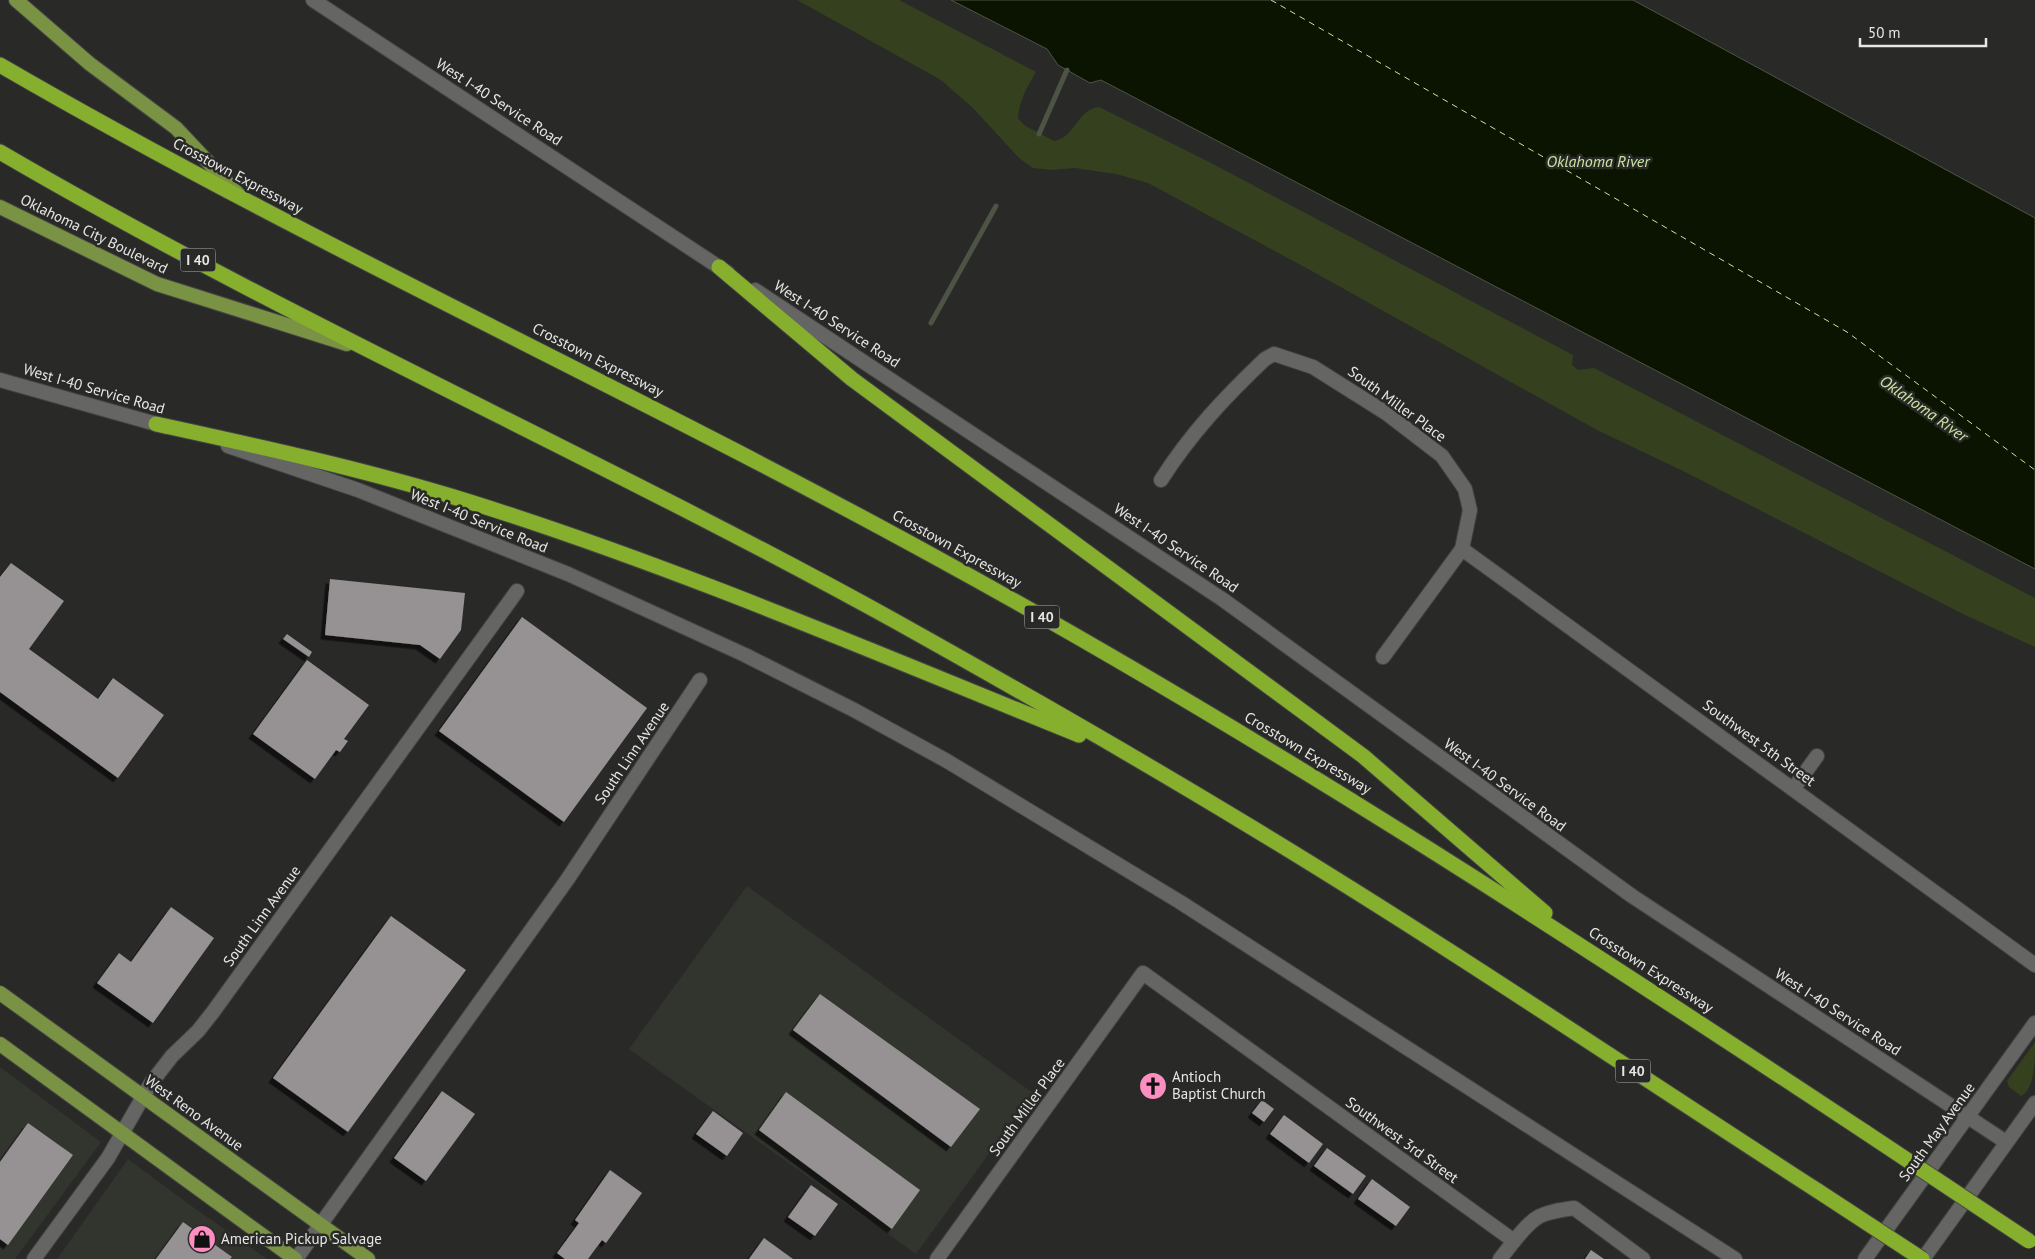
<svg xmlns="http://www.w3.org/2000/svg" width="2035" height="1259" viewBox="0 0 2035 1259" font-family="'PT Sans',sans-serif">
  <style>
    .built { fill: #31352d }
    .green { fill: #34401e }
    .water { fill: #0b1400; stroke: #4d5345 }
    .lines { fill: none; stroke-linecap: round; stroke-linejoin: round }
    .stream { stroke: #4d5345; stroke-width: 5 }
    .ferry { stroke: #cbe5a1; stroke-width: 1; stroke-dasharray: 6 5; stroke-linecap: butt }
    .building { fill: #969293; filter: url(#shadow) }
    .minor-casing { stroke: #444543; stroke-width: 16 }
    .secondary-casing { stroke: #444543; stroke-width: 16 }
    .primary-casing { stroke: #444543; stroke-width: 16 }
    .motorway-casing { stroke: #444543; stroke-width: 17 }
    .minor { stroke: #656663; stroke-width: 14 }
    .secondary { stroke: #656663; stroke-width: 14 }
    .primary { stroke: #799243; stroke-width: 14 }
    .motorway { stroke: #87af2e; stroke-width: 15 }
    .motorway-bridge-casing { stroke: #444543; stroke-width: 17; stroke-linecap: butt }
    .motorway-bridge { stroke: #87af2e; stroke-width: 15 }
    .labels { text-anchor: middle; stroke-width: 5; stroke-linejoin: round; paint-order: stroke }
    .shield { fill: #292a27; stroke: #adaeac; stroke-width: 1 }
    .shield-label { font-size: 14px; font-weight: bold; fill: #e6e7e5 }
    .street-label { font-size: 15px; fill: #e6e7e5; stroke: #292a27 }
    .poi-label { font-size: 15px; fill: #e6e7e5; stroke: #292a27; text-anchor: start }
    .water-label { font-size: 16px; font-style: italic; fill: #cbe5a1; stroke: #292a27 }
  </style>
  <defs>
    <filter id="shadow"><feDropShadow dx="-4.5" dy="4.5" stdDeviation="0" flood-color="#0009"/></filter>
  </defs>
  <rect width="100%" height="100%" fill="#292a27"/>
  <g class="built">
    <path d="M 747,886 L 1033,1093 L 916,1254 L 629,1049 Z"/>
    <path d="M 0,1067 L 101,1142 L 15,1259 L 0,1259 Z"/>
    <path d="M 128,1159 L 190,1205 L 267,1259 L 57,1259 Z"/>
  </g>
  <g class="green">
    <path d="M 797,0 L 899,0 L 1036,72 C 1027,87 1019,101 1018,118 L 1024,125 L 1054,141 C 1075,138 1077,109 1099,107 L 1213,164 L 1573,355 L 1572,365 L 1578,370 L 1594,368 L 2035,598 L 2035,647 L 1965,615 L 1683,471 L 1597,430 L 1310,270 L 1148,183 L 1116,174 L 1075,168 L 1052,170 L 1033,168 L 1019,158 L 973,108 L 941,80 Z"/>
    <path d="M 2035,1042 C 2035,1060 2035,1089 2021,1096 L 2009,1087 L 2007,1081 Z"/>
  </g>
  <path class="water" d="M 951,0 L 1633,0 L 2035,218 L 2035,569 L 1101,80 L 1090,83 L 1058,65 L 1047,49 Z"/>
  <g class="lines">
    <g class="stream">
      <path d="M 1039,134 L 1067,70"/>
      <path d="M 931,323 L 996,206"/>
    </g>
    <path class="ferry" d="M 1271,0 L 1847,332 L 2035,470"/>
  </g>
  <g class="building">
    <path d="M 11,563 L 64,601 L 29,649 L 98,699 L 113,678 L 164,715 L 118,778 L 0,692 L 0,577 Z"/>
    <path d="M 330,579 L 465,593 L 461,630 L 440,659 L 420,645 L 325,635 Z"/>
    <path d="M 522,617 L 647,708 L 564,822 L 439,731 Z"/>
    <path d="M 287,634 L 312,652 L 309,657 L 283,639 Z"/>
    <path d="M 307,660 L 369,705 L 344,739 L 348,741 L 340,752 L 336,750 L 315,779 L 253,734 Z"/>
    <path d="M 171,907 L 214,938 L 153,1023 L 97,983 L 119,953 L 131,962 Z"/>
    <path d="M 391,916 L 466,970 L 348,1132 L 273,1078 Z"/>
    <path d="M 820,994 L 980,1109 L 951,1147 L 793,1030 Z"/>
    <path d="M 442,1091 L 475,1114 L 426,1181 L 394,1158 Z"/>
    <path d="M 786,1092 L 920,1190 L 892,1229 L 759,1130 Z"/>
    <path d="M 1262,1100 L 1274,1109 L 1264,1122 L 1252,1113 Z"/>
    <path d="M 713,1111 L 743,1133 L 727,1156 L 696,1134 Z"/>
    <path d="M 1284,1115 L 1323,1144 L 1309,1163 L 1270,1134 Z"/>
    <path d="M 28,1123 L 73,1155 L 8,1245 L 0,1239 L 0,1162 Z"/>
    <path d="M 1327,1148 L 1366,1176 L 1353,1194 L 1314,1166 Z"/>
    <path d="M 610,1170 L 642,1193 L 606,1243 L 602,1240 L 588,1259 L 565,1259 L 557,1253 L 579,1223 L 575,1220 Z"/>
    <path d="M 1372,1179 L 1410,1207 L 1396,1226 L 1358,1199 Z"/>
    <path d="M 811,1185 L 838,1204 L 815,1236 L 788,1217 Z"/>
    <path d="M 183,1222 L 232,1257 L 230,1259 L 156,1259 Z"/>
    <path d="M 764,1238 L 793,1259 L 749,1259 Z"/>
    <path d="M 1591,1250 L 1604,1259 L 1585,1259 Z"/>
  </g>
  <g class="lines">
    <g class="minor-casing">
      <g id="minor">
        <path d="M 1161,480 C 1191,433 1225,397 1265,359 L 1274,354 L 1313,367 L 1386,413 L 1442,456 L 1465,489 L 1470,510 L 1462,549 L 1383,657"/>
        <path d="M 1462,549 L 2035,965"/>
        <path d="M 1794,788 L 1817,756"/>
        <path d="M 34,1259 L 108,1158 L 151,1083 L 172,1056 L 198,1031 L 213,1012 L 517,591"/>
        <path d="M 296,1259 L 567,880 L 700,680"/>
        <path d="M 937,1259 L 1143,973 L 1514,1241 C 1536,1214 1540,1213 1574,1208 L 1643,1259"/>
        <path d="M 1500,1259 L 1514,1241"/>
      </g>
    </g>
    <g class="secondary-casing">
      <g id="secondary">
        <path d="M 313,0 L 728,273"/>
        <path d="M 755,290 L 1222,599 L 1632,896 L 2006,1142"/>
        <path d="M 0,380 L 167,427"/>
        <path d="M 228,446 L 358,490 L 568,574 L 745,655 L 854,710 L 947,761 L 1180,902 L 1735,1259"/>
        <path d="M 1865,1259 L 2035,1023"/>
        <path d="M 1923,1259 L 2035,1103"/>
      </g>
    </g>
    <g class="primary-casing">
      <g id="primary">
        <path d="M 16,0 L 90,64 L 176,128 L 239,195"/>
        <path d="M 0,207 L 157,284 L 347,344"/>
        <path d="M 0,993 L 368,1259"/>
        <path d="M 0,1044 L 295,1259"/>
      </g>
    </g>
    <g class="motorway-casing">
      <g id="motorway">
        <path d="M 0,65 C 305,242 628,388 937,558 C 1257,733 1561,931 1865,1132"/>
        <path d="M 0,152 C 291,322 600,458 895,621 C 1015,688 1134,756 1251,827 C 1443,943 1629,1069 1818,1191"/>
        <path d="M 719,267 L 852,379 L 1363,756 L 1545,913"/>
        <path d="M 156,424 C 262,447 367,470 470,502 C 677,567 878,654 1079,735"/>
      </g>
    </g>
    <use href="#minor" class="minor"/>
    <use href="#secondary" class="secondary"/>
    <use href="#primary" class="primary"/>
    <use href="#motorway" class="motorway"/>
    <g class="motorway-bridge-casing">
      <g id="motorway-bridge">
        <path d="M 1865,1132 L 2029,1241"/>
        <path d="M 1818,1191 L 1922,1259"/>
      </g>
    </g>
    <use href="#motorway-bridge" class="motorway-bridge"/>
  </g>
  <defs>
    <g id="church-disc" transform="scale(1.4375)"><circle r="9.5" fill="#fd8ec0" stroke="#292a27"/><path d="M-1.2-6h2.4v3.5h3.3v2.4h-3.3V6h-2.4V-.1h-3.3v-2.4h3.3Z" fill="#111"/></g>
    <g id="shop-disc" transform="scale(1.4375)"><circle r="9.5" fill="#fd8ec0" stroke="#292a27"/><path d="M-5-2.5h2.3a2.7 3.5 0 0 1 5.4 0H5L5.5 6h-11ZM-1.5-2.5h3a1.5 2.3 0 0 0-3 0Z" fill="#111"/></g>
  </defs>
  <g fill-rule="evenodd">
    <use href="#church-disc" x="1153" y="1086"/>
    <use href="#shop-disc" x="202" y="1239"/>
  </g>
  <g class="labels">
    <g class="shield">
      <rect x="180.5" y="248.5" width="35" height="23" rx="4"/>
      <rect x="1024.5" y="605.5" width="35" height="23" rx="4"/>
      <rect x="1615.5" y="1059.5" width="35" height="23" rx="4"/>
    </g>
    <g class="shield-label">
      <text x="198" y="265">I 40</text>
      <text x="1042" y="622">I 40</text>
      <text x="1633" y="1076">I 40</text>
    </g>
    <g class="street-label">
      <text transform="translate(499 102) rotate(33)" y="5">West I-40 Service Road</text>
      <text transform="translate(238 176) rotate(28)" y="5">Crosstown Expressway</text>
      <text transform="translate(94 234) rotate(26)" y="5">Oklahoma City Boulevard</text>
      <text transform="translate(837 324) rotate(33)" y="5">West I-40 Service Road</text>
      <text transform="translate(598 360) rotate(27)" y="5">Crosstown Expressway</text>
      <text transform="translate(94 389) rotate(16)" y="5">West I-40 Service Road</text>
      <text transform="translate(1397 404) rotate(36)" y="5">South Miller Place</text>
      <text transform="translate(479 521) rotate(22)" y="5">West I-40 Service Road</text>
      <text transform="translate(1176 548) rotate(34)" y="5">West I-40 Service Road</text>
      <text transform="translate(957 549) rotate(29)" y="5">Crosstown Expressway</text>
      <text transform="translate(1759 743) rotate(36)" y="5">Southwest 5th Street</text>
      <text transform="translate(632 753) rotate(-56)" y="5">South Linn Avenue</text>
      <text transform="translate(1308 753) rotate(31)" y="5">Crosstown Expressway</text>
      <text transform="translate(1505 785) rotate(36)" y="5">West I-40 Service Road</text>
      <text transform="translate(262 916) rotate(-54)" y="5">South Linn Avenue</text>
      <text transform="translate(1651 970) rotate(33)" y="5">Crosstown Expressway</text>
      <text transform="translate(1838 1012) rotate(33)" y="5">West I-40 Service Road</text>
      <text transform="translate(1027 1107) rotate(-54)" y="5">South Miller Place</text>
      <text transform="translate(194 1113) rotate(36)" y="5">West Reno Avenue</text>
      <text transform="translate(1937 1132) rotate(-54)" y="5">South May Avenue</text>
      <text transform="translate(1402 1140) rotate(36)" y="5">Southwest 3rd Street</text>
    </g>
    <g class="poi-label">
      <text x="1172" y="1082">Antioch<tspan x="1172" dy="17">Baptist Church</tspan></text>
      <text x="221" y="1244">American Pickup Salvage</text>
    </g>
    <g class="water-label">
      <text x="1598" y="167">Oklahoma River</text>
      <text transform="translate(1924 408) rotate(35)" y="6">Oklahoma River</text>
    </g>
  </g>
  <path d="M1860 38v8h126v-8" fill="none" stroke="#e6e7e5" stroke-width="2.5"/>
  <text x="1868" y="38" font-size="15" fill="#e6e7e5" stroke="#292a27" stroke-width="4" paint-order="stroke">50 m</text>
</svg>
